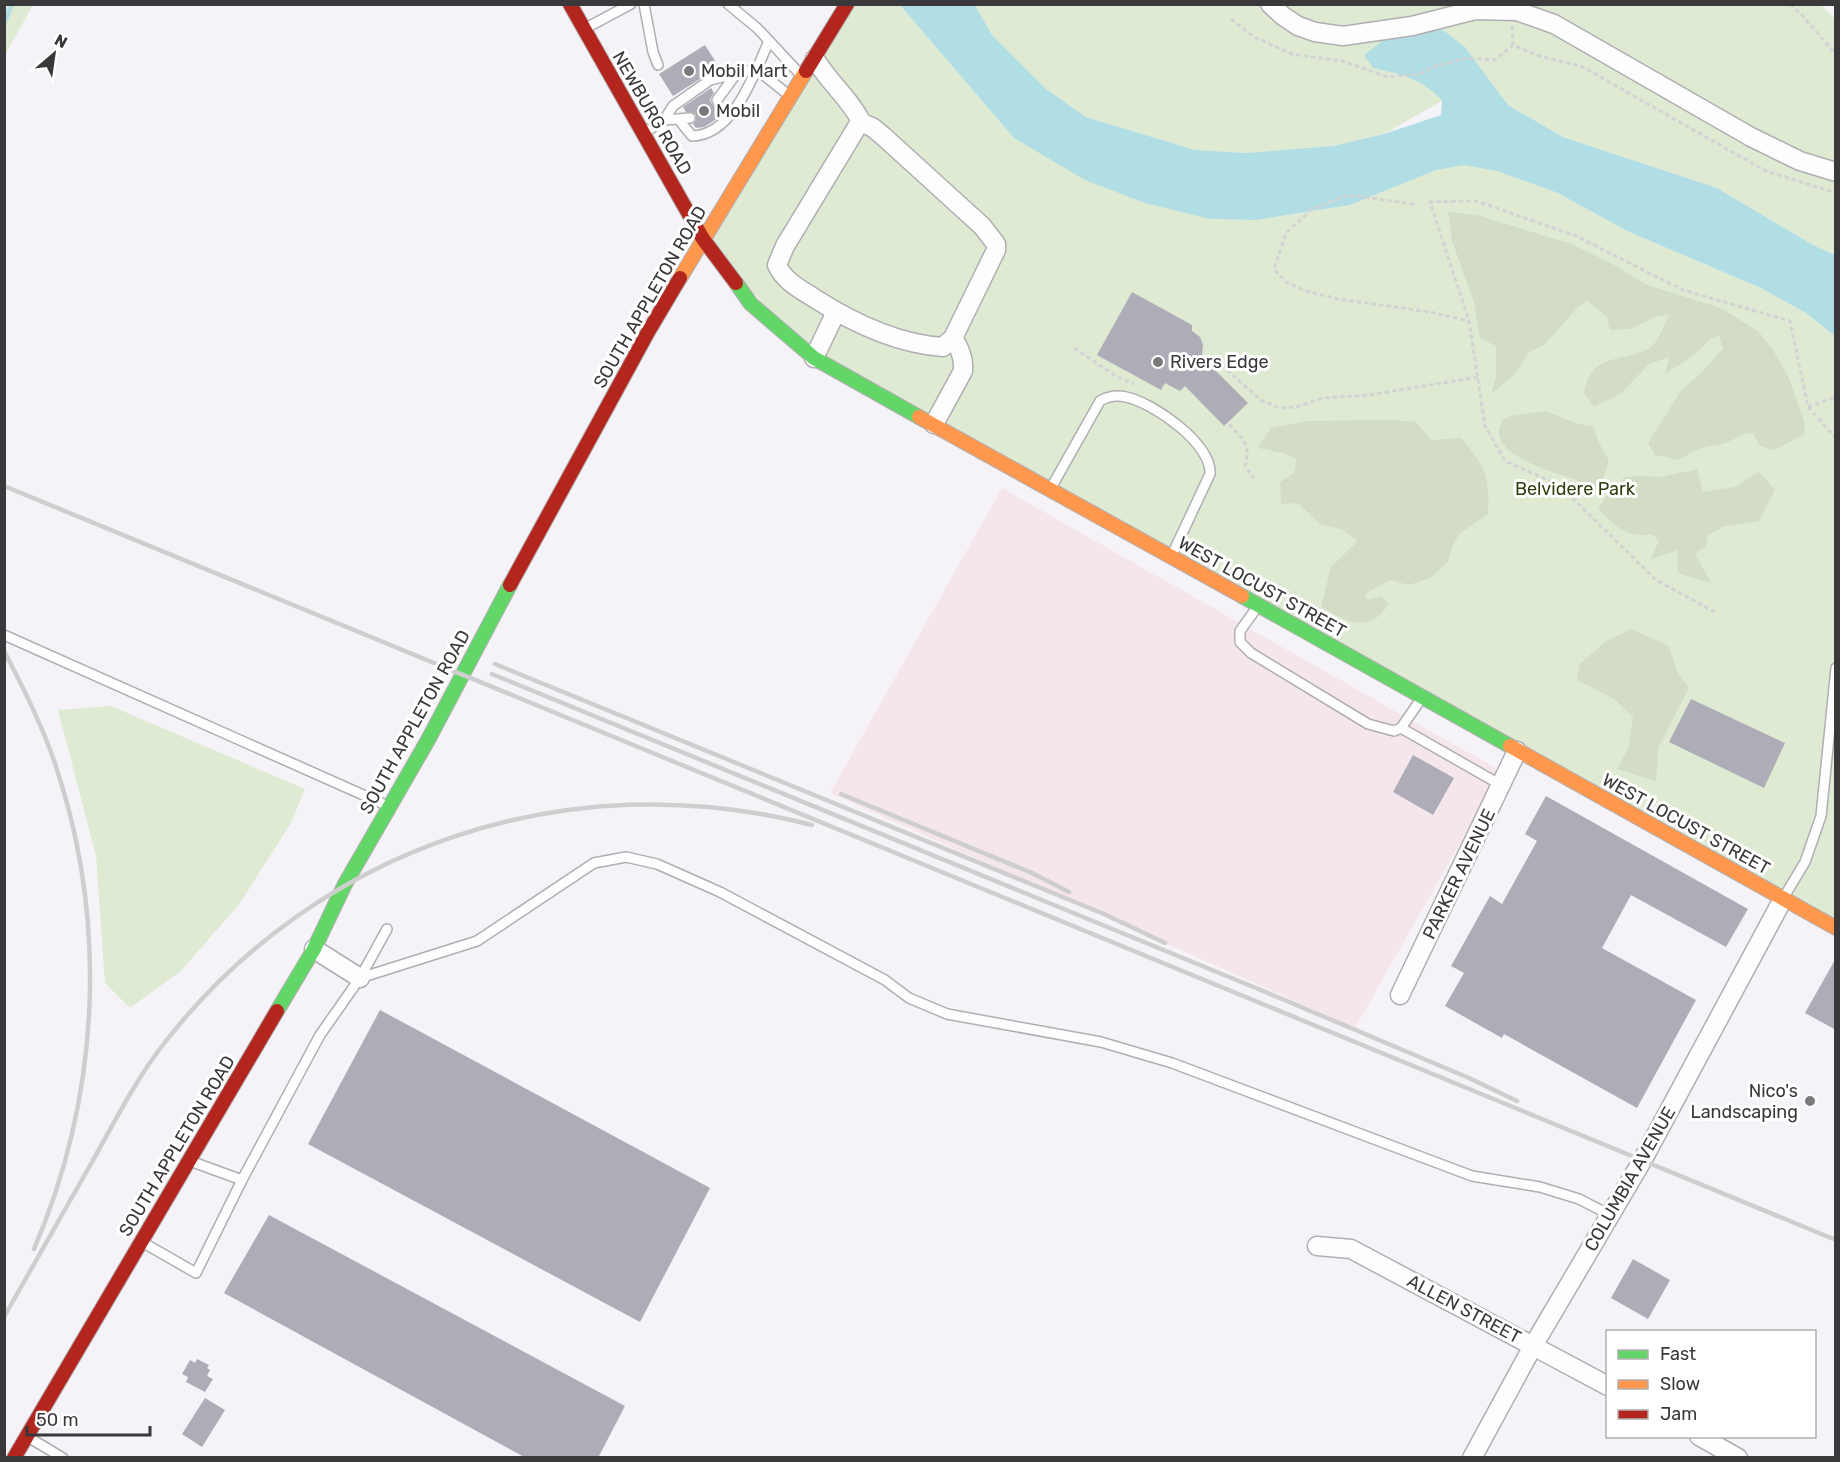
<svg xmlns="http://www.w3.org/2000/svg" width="1840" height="1462" viewBox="0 0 1840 1462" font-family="Rubik,sans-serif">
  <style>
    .industrial { fill: #f5e6ec }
    .green { fill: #dfead3 }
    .forest { fill: #d3dcc5 }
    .water { fill: #b1dde5 }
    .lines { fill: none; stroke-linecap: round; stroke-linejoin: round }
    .stream { stroke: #b1dde5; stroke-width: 5 }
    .building { fill: #aeadb7 }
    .lane-casing { stroke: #b0aeb2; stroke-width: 12 }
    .street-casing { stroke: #b0aeb2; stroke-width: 21 }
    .fast-casing { stroke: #b0aeb2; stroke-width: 16 }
    .slow-casing { stroke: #b0aeb2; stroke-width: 16 }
    .jam-casing { stroke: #b0aeb2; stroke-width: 16 }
    .path { stroke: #d4d3d4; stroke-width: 3; stroke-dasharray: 4.5 3; stroke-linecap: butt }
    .lane { stroke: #fefdfe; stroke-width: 9 }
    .street { stroke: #fefdfe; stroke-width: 18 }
    .fast { stroke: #63d668; stroke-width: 14 }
    .slow { stroke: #ff974d; stroke-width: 14 }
    .jam { stroke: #b3261e; stroke-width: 14 }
    .rail { stroke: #cfcecf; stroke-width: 4.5 }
    .poi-dot { fill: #7c797d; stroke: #fff; stroke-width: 2 }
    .labels { text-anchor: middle; stroke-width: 6; stroke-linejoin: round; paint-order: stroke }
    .poi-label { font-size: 18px; fill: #3a383b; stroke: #fff; text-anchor: start }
    .street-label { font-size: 18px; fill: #3a383b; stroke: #fff }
    .park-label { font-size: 18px; fill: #2e400e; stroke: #fff }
  </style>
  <rect width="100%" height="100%" fill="#f6f3f8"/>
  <path class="industrial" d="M 1002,488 L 1501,771 L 1355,1028 L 830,793 Z"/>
  <g class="green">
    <path d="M 5,4 L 33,5 L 5,55 L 4,5 Z"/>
    <path d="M 850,5 L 900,5 L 1014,138 L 1210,219 L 1256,220 L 1350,205 L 1436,170 L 1463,164 L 1497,171 L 1558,193 L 1627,231 L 1761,288 L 1806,313 L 1836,336 L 1835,928 L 814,358 L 703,239 Z"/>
    <path d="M 975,5 L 1821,5 L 1835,19 L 1835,255 L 1813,245 L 1717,188 L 1563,137 L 1508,105 L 1465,47 L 1373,68 C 1400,74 1423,79 1442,101 L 1384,134 L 1333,146 L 1246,153 L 1195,150 L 1086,117 L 1045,88 L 992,35 Z"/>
    <path d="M 111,706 L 305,789 L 291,823 L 240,903 L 181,971 L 130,1008 L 105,983 L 96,856 L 58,710 Z"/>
  </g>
  <g class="forest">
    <path d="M 1448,212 L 1477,215 L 1571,244 L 1611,263 L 1647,285 L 1721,308 L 1759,332 L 1773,350 L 1788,376 L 1804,421 L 1805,434 L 1774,450 L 1760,446 L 1753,433 L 1744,434 L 1726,443 L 1701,448 L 1677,460 L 1655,455 L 1648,443 L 1682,389 L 1700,374 L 1723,349 L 1719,335 L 1709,340 L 1696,354 L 1665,374 L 1669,357 L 1649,364 L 1620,394 L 1594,407 L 1584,393 C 1592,349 1624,365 1651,347 C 1659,341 1664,324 1669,315 L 1655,317 L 1630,329 L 1610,330 L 1607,317 L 1587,301 L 1578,307 L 1545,344 L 1528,353 L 1514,375 L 1491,394 L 1496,377 L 1496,346 L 1480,338 L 1474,302 L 1452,241 Z"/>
    <path d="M 1545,411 L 1578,424 L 1593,426 L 1599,443 L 1609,461 L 1601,485 L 1590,500 L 1579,492 L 1577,480 C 1558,474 1500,458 1499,433 C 1498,430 1501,424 1502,420 L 1511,416 Z"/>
    <path d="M 1394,420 L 1416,422 L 1431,440 L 1461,438 C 1485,467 1490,475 1488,514 L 1459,534 L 1453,545 L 1448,562 L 1430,578 L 1409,585 L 1389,580 L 1365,594 L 1367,600 L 1381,596 L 1389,604 C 1367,636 1348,621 1321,607 L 1331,567 L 1358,541 L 1341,529 L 1321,525 L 1298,503 L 1281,504 L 1280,482 L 1294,473 L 1297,459 L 1283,453 L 1258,448 L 1271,428 L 1306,421 Z"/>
    <path d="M 1697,469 L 1703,492 L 1735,487 L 1759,472 L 1775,490 L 1759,521 L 1724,526 L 1708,535 L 1706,546 L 1695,554 L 1711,583 L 1678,573 L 1677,550 L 1650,560 L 1659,541 L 1652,534 C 1626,539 1617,526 1598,509 L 1612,489 L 1624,478 L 1638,476 L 1660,477 Z"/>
    <path d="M 1631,629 L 1669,646 L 1677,672 L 1689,688 L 1658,748 L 1656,781 L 1617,769 L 1629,747 L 1633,717 L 1614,699 L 1577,680 L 1580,664 L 1605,642 Z"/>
  </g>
  <path class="water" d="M 900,5 L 975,5 L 992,35 L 1045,88 L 1086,117 L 1195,150 L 1246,153 L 1333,146 L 1384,134 L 1441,115 L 1442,101 C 1423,79 1400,74 1373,68 L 1364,55 L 1385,39 L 1429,27 L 1443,30 L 1465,47 L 1508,105 L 1563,137 L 1717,188 L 1813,245 L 1835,255 L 1835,336 L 1806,313 L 1761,288 L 1627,231 L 1558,193 L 1497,171 L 1464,165 L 1436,170 L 1350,205 L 1256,220 L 1210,219 L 1145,203 L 1085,180 L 1014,138 Z"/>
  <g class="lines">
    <path class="stream" d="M 4,23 L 12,4"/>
  </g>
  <g class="building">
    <path d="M 705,45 L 719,67 L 673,96 L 659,74 Z"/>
    <path d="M 711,88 L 714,93 L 710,99 L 711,103 L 716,107 L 720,106 L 723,112 L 715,120 L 704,127 L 696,128 L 693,124 L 696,120 L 696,115 L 692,112 L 686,112 L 683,107 Z"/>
    <path d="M 1132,292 L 1192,325 L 1192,331 L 1200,337 L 1203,345 L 1202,357 L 1248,403 L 1224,426 L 1185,386 L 1180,391 L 1165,383 L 1161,390 L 1097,355 Z"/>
    <path d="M 1691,699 L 1785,743 L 1764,788 L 1669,742 Z"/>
    <path d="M 1413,755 L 1454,778 L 1433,815 L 1393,792 Z"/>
    <path d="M 1546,796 L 1748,909 L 1726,947 L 1631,895 L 1602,948 L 1696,1000 L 1637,1108 L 1504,1034 L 1502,1038 L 1445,1006 L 1464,973 L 1451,966 L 1490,896 L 1502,904 L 1537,841 L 1525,834 Z"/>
    <path d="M 1836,958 L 1836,1030 L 1805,1013 Z"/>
    <path d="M 380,1010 L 710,1188 L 640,1322 L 308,1144 Z"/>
    <path d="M 269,1215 L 625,1406 L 598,1458 L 526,1458 L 224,1293 Z"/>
    <path d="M 1633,1259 L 1670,1280 L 1648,1319 L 1611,1298 Z"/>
    <path d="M 197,1359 L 209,1365 L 207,1368 L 210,1370 L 207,1376 L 213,1379 L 205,1392 L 186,1382 L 188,1377 L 182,1374 L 190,1360 L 195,1363 Z"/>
    <path d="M 205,1398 L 225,1410 L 202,1447 L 182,1434 Z"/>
  </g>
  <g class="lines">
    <g class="lane-casing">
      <g id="lane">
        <path d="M 644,4 L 653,52 L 658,65"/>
        <path d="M 728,4 L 757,28 L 802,76"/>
        <path d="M 586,28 L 631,4"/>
        <path d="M 717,100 L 736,74"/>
        <path d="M 664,120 L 690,118"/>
        <path d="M 679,120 L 692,136 C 734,135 754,74 769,41"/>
        <path d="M 644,133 L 664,120 L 673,106 L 710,80 L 756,69 L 790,96"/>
        <path d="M 1051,488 L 1100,401 C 1107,397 1117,395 1126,397 C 1154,403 1212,444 1210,474 L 1171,557"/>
        <path d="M 1258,606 L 1240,631 L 1240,642 L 1251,653 L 1368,724 L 1394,731 L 1401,728 L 1421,699"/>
        <path d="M 4,635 L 388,806"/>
        <path d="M 1401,728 L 1501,785"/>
        <path d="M 1784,897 L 1805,862 L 1821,816 L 1836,668"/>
        <path d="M 360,978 L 477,941 L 594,863 L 626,857 L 657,864 L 720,892 L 885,980 L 909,998 L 947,1014 L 1101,1042 L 1172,1063 L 1472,1176 L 1540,1187 L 1579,1199 L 1610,1215"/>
        <path d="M 190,1161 L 242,1180"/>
        <path d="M 142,1242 L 196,1273 L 242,1180 L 320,1035 L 360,978 L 387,929"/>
        <path d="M 28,1437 L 63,1458"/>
      </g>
    </g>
    <g class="street-casing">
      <g id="street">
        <path d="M 1270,4 L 1283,16 L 1298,26 L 1315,32 L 1343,36 L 1412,26 L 1475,10 L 1517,11 L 1554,24 L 1751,137 L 1800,161 L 1836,172"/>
        <path d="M 815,59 C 829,83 850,98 862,123 L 872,127 L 883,136 L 982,226 L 996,244 L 996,250 L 953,338 L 943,347 C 897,344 853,323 814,298 C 800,289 784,281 777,265 L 785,246 L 857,127 L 862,123"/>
        <path d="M 814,358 L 836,312"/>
        <path d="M 934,424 L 963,371 C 964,358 960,349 953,338"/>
        <path d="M 314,949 L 360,978"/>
        <path d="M 1400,995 L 1517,751"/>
        <path d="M 1317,1246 L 1351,1249 L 1608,1386"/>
        <path d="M 1699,1436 L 1738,1458"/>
        <path d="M 1472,1458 L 1533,1346 L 1642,1161 L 1783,899"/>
      </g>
    </g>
    <g class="fast-casing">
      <g id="fast">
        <path d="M 736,283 L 751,304 L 814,358 L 919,417"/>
        <path d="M 1242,596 L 1510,746"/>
        <path d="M 277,1011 L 314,949 L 345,884 L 428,740 L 510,585"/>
      </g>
    </g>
    <g class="slow-casing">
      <g id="slow">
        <path d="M 680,278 L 806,71"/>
        <path d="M 919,417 L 1242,596"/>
        <path d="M 1510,746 L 1836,928"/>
      </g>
    </g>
    <g class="jam-casing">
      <g id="jam">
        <path d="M 570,4 L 703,239 L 736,283"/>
        <path d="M 806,71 L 847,4"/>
        <path d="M 510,585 L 648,332 L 680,278"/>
        <path d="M 14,1458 L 277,1011"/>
      </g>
    </g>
    <g class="path">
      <path d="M 1790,4 L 1802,15 L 1836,55"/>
      <path d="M 1231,19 L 1254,37 L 1292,54 L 1342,61 L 1388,77 L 1420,74 L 1435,66 L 1468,58 L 1495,60 L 1513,45"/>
      <path d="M 1512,26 L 1513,45 L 1539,56 L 1581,66 L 1766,171 L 1836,193"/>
      <path d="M 1414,204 L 1348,195 L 1311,210 L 1286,233 L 1274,269 L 1286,282 L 1306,291 L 1338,299 L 1430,312 L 1469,321"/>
      <path d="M 1074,348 L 1116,376 L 1134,384"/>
      <path d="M 1210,355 L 1261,400 L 1280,408 L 1296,407 L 1323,398 L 1369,395 L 1478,377"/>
      <path d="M 1808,407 L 1836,397"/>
      <path d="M 1229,424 C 1242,439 1252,445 1245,466 L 1254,478"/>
      <path d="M 1715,612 L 1656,580 L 1559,485 L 1505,461 L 1485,426 L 1469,321 L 1430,202 L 1476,201 L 1576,236 L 1683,290 L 1790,321 L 1808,407 L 1836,438"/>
    </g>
    <use href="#lane" class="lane"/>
    <use href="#street" class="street"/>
    <use href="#fast" class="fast"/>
    <use href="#slow" class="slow"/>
    <use href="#jam" class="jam"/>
    <g class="rail">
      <path d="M 4,486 L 1836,1240"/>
      <path d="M 4,651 C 22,685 39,719 52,755 C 109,916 101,1093 34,1249"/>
      <path d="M 495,664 L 1104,914 L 1165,943"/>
      <path d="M 492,674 L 1268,993 L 1469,1078 L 1517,1101"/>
      <path d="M 841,794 L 1032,873 L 1069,892"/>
      <path d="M 4,1317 C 34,1265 63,1213 92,1162 C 114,1123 135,1081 162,1046 C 316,846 568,762 812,825"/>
    </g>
  </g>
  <g class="poi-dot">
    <circle cx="689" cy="71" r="6"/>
    <circle cx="704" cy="111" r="6"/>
    <circle cx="1158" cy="362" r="6"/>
    <circle cx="1810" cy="1101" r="6"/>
  </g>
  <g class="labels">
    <g class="poi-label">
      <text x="701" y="77">Mobil Mart</text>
      <text x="716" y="117">Mobil</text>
      <text x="1170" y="368">Rivers Edge</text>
      <text x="1798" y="1097" text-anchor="end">Nico's<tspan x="1798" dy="21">Landscaping</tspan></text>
    </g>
    <g class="street-label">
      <text transform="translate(652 113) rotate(60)" y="6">NEWBURG ROAD</text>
      <text transform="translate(650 297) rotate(-60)" y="6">SOUTH APPLETON ROAD</text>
      <text transform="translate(1262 587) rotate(29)" y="6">WEST LOCUST STREET</text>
      <text transform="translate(415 722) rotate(-61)" y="6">SOUTH APPLETON ROAD</text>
      <text transform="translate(1686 824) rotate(29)" y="6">WEST LOCUST STREET</text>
      <text transform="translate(1459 874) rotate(-64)" y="6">PARKER AVENUE</text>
      <text transform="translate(177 1146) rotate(-59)" y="6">SOUTH APPLETON ROAD</text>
      <text transform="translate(1630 1179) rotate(-60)" y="6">COLUMBIA AVENUE</text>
      <text transform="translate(1464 1309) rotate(28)" y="6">ALLEN STREET</text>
    </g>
    <g class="park-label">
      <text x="1575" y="495">Belvidere Park</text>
    </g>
  </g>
  <rect width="1840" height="1462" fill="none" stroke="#3a383b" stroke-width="12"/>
  <rect x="1606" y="1330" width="210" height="108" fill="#ffffff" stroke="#b0afb1" stroke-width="1.5"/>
  <rect x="1618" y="1350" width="30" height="9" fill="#63d668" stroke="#b0afb1" stroke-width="1.5"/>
  <text x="1660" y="1360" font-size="18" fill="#3a383b">Fast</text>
  <rect x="1618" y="1380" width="30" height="9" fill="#ff974d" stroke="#b0afb1" stroke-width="1.5"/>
  <text x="1660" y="1390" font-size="18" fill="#3a383b">Slow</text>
  <rect x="1618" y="1410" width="30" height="9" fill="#b3261e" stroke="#b0afb1" stroke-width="1.5"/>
  <text x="1660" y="1420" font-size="18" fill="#3a383b">Jam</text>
  <g transform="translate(54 54) rotate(29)" stroke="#ffffff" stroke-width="4.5" paint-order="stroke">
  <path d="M0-4.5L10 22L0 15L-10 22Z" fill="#3a383b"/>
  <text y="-9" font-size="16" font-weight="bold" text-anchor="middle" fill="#3a383b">N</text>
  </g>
  <path d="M27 1426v9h123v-9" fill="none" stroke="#3a383b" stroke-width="3"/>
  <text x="36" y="1426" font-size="18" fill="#3a383b" stroke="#ffffff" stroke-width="4.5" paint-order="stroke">50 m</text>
</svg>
